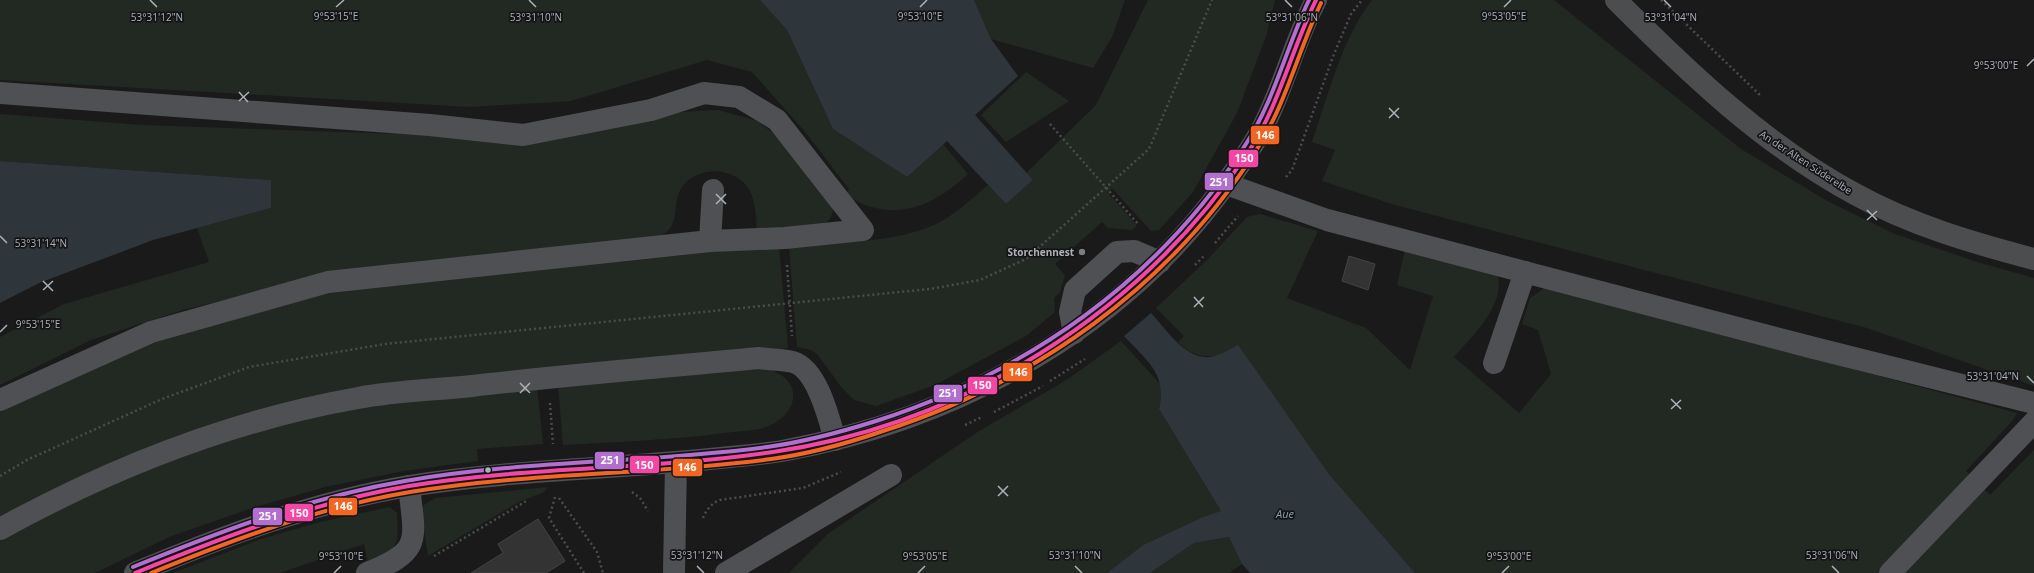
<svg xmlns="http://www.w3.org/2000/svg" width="2034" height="573" viewBox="0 0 2034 573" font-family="'Open Sans',sans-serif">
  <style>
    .green { fill: #222923 }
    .water { fill: #2e363c }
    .building { fill: #333334; stroke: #434446 }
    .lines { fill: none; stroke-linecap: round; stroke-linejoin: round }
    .path { stroke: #4a4c4e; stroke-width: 2.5; stroke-dasharray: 2 3; stroke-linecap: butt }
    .minor { stroke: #4f5053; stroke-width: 22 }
    .major { stroke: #4c4d4f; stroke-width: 22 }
    .bus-1-casing { stroke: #141416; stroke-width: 7 }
    .bus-2-casing { stroke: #141416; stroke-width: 7 }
    .bus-3-casing { stroke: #141416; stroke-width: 7 }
    .bus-1 { stroke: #f346a5; stroke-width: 4 }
    .bus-2 { stroke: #f26522; stroke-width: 4 }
    .bus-3 { stroke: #b36fd0; stroke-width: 4 }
    .ticks { fill: none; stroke: #adb2ba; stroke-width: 1.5 }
    .poi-dot { fill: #7a7d82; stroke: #141416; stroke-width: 1.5 }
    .bus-dot { fill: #adb2ba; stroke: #141416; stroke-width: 1.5 }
    .labels { text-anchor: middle; stroke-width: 3.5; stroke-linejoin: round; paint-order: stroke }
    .street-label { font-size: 10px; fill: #adb2ba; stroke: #141416 }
    .poi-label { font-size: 10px; font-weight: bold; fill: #adb2ba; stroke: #141416; text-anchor: end }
    .water-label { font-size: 11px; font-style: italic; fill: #87a1b2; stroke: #141416 }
    .ticks-label { font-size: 10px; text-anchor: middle; fill: #adb2ba; stroke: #141416; stroke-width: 3.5; stroke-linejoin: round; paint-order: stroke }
    .line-badge { stroke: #141416; stroke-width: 1.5 }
    .badge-label { font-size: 11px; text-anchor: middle; font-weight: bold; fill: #fff }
  </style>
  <rect width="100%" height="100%" fill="#1a1a1a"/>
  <g class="green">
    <path d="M 0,0 L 760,0 L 787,30 L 833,129 L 907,177 L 943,144 L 968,174 C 932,208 891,224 846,195 L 849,189 L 806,133 L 752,72 L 707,60 L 571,101 L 470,107 L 0,80 Z"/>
    <path d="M 974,0 L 1125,0 L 1112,37 L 1093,68 L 991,39 Z"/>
    <path d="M 1148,0 L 1275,0 L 1266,36 L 1237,113 L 1193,192 L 1159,230 L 1151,231 L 1112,188 L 1108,193 L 1137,225 L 1132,230 L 1108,228 L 1102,222 L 1055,264 L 1065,275 L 1060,292 L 1054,298 L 1055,312 L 1026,336 L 935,385 L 876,406 L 854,400 L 842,388 L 818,355 L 811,350 L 797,347 L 789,246 C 833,243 894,243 934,225 C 954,216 971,199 988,185 L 1006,204 L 1033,180 L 1026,173 L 1096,105 Z"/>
    <path d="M 1372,0 L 1554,0 L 1741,149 L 1827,201 L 1895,234 L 1977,262 L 2034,278 L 2034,386 L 1867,328 L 1395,205 L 1322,181 L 1335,150 L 1312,142 C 1328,96 1342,38 1372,0 Z"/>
    <path d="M 1026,72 L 1069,101 L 1006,142 L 981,115 Z"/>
    <path d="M 718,110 L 758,121 L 774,134 L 831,203 L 833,211 L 830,219 L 824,225 L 757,233 C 756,210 756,185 732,175 C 713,166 686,173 678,195 C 675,204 677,215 672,225 C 669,232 660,236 653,239 L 407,262 L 318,277 L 183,310 L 91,340 L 0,385 L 0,337 L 64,304 L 209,262 L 197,228 L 271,208 L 270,180 L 0,161 L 0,114 L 142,125 L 428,135 L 518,143 L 616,128 L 679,112 Z"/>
    <path d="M 1260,214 L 1318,231 L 1287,298 L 1366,328 L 1410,370 L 1433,296 L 1397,285 L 1405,249 L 1497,274 C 1507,304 1472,336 1454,357 L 1519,413 L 1551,374 L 1538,330 L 1522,324 L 1530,298 L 1546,287 L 2017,413 L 2013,420 L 1966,471 L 1990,495 L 2034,450 L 2034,573 L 1415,573 L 1328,473 L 1215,356 C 1198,357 1190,354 1178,342 L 1184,336 L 1156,308 L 1207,260 L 1247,217 Z"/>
    <path d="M 779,246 L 788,348 L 355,394 L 0,522 L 0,401 L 89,358 L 345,284 Z"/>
    <path d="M 1121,341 L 1162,386 L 1162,397 L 1159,409 L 1221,511 L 1203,517 L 1143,545 L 1107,573 L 789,573 L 829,533 L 979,431 L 1068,379 Z"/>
    <path d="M 751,368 C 758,369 767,368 773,371 C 804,383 797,414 769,426 C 756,431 738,431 724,433 C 671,440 617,442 563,445 L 558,384 Z"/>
    <path d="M 537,386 L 543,444 L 477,449 L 478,461 L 404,471 L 325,487 L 252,508 L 169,537 L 95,573 L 0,573 L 0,538 L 65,504 L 219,441 L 336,411 Z"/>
    <path d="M 548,487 L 544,492 L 517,503 L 428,556 L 421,510 L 425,504 L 435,498 Z"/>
    <path d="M 390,507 L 397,513 C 399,551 398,545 368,565 L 364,544 L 280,573 L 173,573 L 261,539 L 320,522 Z"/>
    <path d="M 1230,537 L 1242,564 L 1229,573 L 1150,573 L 1194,543 Z"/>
  </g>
  <g class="water">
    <path d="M 760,0 L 974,0 L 991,39 L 1018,76 L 975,115 L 1033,180 L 1006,204 L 947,141 L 907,177 L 833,129 L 787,30 Z"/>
    <path d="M 0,161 L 271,180 L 271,208 L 153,240 L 39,283 L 0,303 Z"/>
    <path d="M 1151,313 C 1167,330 1188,364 1215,356 C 1223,354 1231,348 1238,345 L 1328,473 L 1415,573 L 1250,573 L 1242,564 L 1229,537 L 1194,543 L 1150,573 L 1107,573 L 1143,545 L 1203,517 L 1221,511 L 1159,409 C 1168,374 1146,360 1124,336 Z"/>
  </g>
  <g class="building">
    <path d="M 1349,256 L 1375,264 L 1368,290 L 1342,281 Z"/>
    <path d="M 538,519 L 565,561 L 546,573 L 471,573 L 503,553 L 498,544 Z"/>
  </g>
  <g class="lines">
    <g class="path">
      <path d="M 1661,0 L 1761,96"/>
      <path d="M 1050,124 L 1139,225"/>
      <path d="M 1286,177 L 1292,170 L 1334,54 L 1351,14 L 1362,0"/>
      <path d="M 1215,243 L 1238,216"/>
      <path d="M 787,265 L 792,336"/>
      <path d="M 1195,265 L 1204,256"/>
      <path d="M 1050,381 L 1085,359"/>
      <path d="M 550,403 L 553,444"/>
      <path d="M 994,412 L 1043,386"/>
      <path d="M 965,425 L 982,417"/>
      <path d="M 0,476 L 27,460 L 162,399 L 249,367 L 385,344 L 930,289 L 980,280 L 1026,259 L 1149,149 L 1212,0"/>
      <path d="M 632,492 L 640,498 L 648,511"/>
      <path d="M 555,497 L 549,518 L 584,573"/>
      <path d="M 559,498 L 597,552 L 603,573"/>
      <path d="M 703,518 C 706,510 712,503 720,500 L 803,488 L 841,472"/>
      <path d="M 434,556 L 528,500"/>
    </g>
    <g class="minor">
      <path d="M 0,93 L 430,125 L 523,135 L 651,110 L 704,93 L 739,97 L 777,120 L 863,230 L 785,238 L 710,241 L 328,282 L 151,332 L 0,400"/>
      <path d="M 1226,184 L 1327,220 L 1814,348 L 2034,403"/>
      <path d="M 710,241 L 713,190"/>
      <path d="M 1074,333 L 1070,312 L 1075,290 L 1117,252 L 1134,251 L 1160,262"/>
      <path d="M 1494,363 L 1525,272"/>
      <path d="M 0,529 C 111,468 233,420 358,398 C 395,391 434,390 472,386 C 567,375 663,367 759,358 C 770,360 782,359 793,362 C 817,369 829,418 835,440"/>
      <path d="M 135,573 C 224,536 313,502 409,486 C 509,470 610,469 710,459 C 736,456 762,455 787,450 C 960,418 1124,327 1227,182 C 1240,164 1255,144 1265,123 C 1285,83 1295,40 1316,0"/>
      <path d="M 367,573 C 423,551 415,541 409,486"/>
      <path d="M 674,573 L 676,463"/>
      <path d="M 726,573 L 891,475"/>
      <path d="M 1890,573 L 2034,422"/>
    </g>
    <path class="major" d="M 1616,0 C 1690,74 1763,144 1855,194 C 1911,225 1973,243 2034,259"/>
    <g class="bus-1-casing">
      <path id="bus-1" d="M 135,573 C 224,537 314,502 409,486 C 530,466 653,470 773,452 C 964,424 1140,314 1247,154 C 1279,107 1291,50 1316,0"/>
    </g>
    <g class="bus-2-casing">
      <path id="bus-2" d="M 151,573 C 235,539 320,507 410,492 C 530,472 652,475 771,459 C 808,454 845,444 880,432 C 1034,383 1170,287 1257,149 C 1286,104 1298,51 1321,3"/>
    </g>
    <g class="bus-3-casing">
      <path id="bus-3" d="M 133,567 C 221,531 311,497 405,481 C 525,460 647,463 767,447 C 804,442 841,432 876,421 C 1028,372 1157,281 1244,147 C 1274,102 1286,48 1309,0"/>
    </g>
    <use href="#bus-1" class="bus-1"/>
    <use href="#bus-2" class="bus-2"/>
    <use href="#bus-3" class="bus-3"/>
  </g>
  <path class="ticks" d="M 150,0 L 157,7M 529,0 L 536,7M 1285,0 L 1292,7M 1664,0 L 1671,7M 336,7 L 344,0M 920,7 L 927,0M 1504,7 L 1511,0M 2027,66 L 2034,59M 239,92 L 248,102M 239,101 L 249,92M 1389,108 L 1399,118M 1389,118 L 1399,108M 716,194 L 726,204M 716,204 L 726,194M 1867,210 L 1877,220M 1867,220 L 1877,211M 0,236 L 7,243M 43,281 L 53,291M 43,290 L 53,281M 1194,297 L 1203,307M 1194,307 L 1204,297M 0,332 L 7,325M 2027,376 L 2034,383M 520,383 L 530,393M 520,393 L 530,383M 1671,399 L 1681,409M 1671,409 L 1681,400M 998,486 L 1008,496M 998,496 L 1008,486M 697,566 L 704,573M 1075,566 L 1082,573M 1832,566 L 1839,573M 334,573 L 341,566M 918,573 L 925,566M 1502,573 L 1509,566"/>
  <circle class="poi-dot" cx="1082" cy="252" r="4"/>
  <circle class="bus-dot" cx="488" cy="470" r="3.5"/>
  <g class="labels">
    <g class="street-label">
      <text transform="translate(1806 162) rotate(33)" y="4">An der Alten Süderelbe</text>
    </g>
    <g class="poi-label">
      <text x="1074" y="256">Storchennest</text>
    </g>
    <g class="water-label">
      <text x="1285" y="518">Aue</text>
    </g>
  </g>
  <g class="ticks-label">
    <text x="336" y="20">9°53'15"E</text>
    <text x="920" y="20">9°53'10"E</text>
    <text x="1504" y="20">9°53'05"E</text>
    <text x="157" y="21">53°31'12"N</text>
    <text x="536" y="21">53°31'10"N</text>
    <text x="1292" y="21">53°31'06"N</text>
    <text x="1671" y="21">53°31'04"N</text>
    <text x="1996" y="69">9°53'00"E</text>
    <text x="41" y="247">53°31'14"N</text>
    <text x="38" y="328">9°53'15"E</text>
    <text x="1993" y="380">53°31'04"N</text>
    <text x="697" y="559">53°31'12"N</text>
    <text x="1075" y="559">53°31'10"N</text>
    <text x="1832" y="559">53°31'06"N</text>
    <text x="341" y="560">9°53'10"E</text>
    <text x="925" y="560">9°53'05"E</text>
    <text x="1509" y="560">9°53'00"E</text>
  </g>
  <g class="line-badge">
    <rect x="1250" y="125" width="30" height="20" rx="4" fill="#f26522"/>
    <rect x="1228" y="149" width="31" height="19" rx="4" fill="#f346a5"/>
    <rect x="1204" y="172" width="30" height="19" rx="4" fill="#b36fd0"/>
    <rect x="1002" y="362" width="31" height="20" rx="4" fill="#f26522"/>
    <rect x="967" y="376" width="31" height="19" rx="4" fill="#f346a5"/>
    <rect x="933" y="384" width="30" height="19" rx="4" fill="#b36fd0"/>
    <rect x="594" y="451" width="31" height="19" rx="4" fill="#b36fd0"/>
    <rect x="629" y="455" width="31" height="19" rx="4" fill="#f346a5"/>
    <rect x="672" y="458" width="31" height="19" rx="4" fill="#f26522"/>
    <rect x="328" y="497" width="30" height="19" rx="4" fill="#f26522"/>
    <rect x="284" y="503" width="30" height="19" rx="4" fill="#f346a5"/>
    <rect x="252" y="507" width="31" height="19" rx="4" fill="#b36fd0"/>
  </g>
  <g class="badge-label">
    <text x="1265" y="139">146</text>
    <text x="1244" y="162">150</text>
    <text x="1219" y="186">251</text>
    <text x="1018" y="376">146</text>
    <text x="982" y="389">150</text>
    <text x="948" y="397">251</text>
    <text x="610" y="464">251</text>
    <text x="644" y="469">150</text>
    <text x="687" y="471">146</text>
    <text x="343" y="510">146</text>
    <text x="299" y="517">150</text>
    <text x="268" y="520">251</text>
  </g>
</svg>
